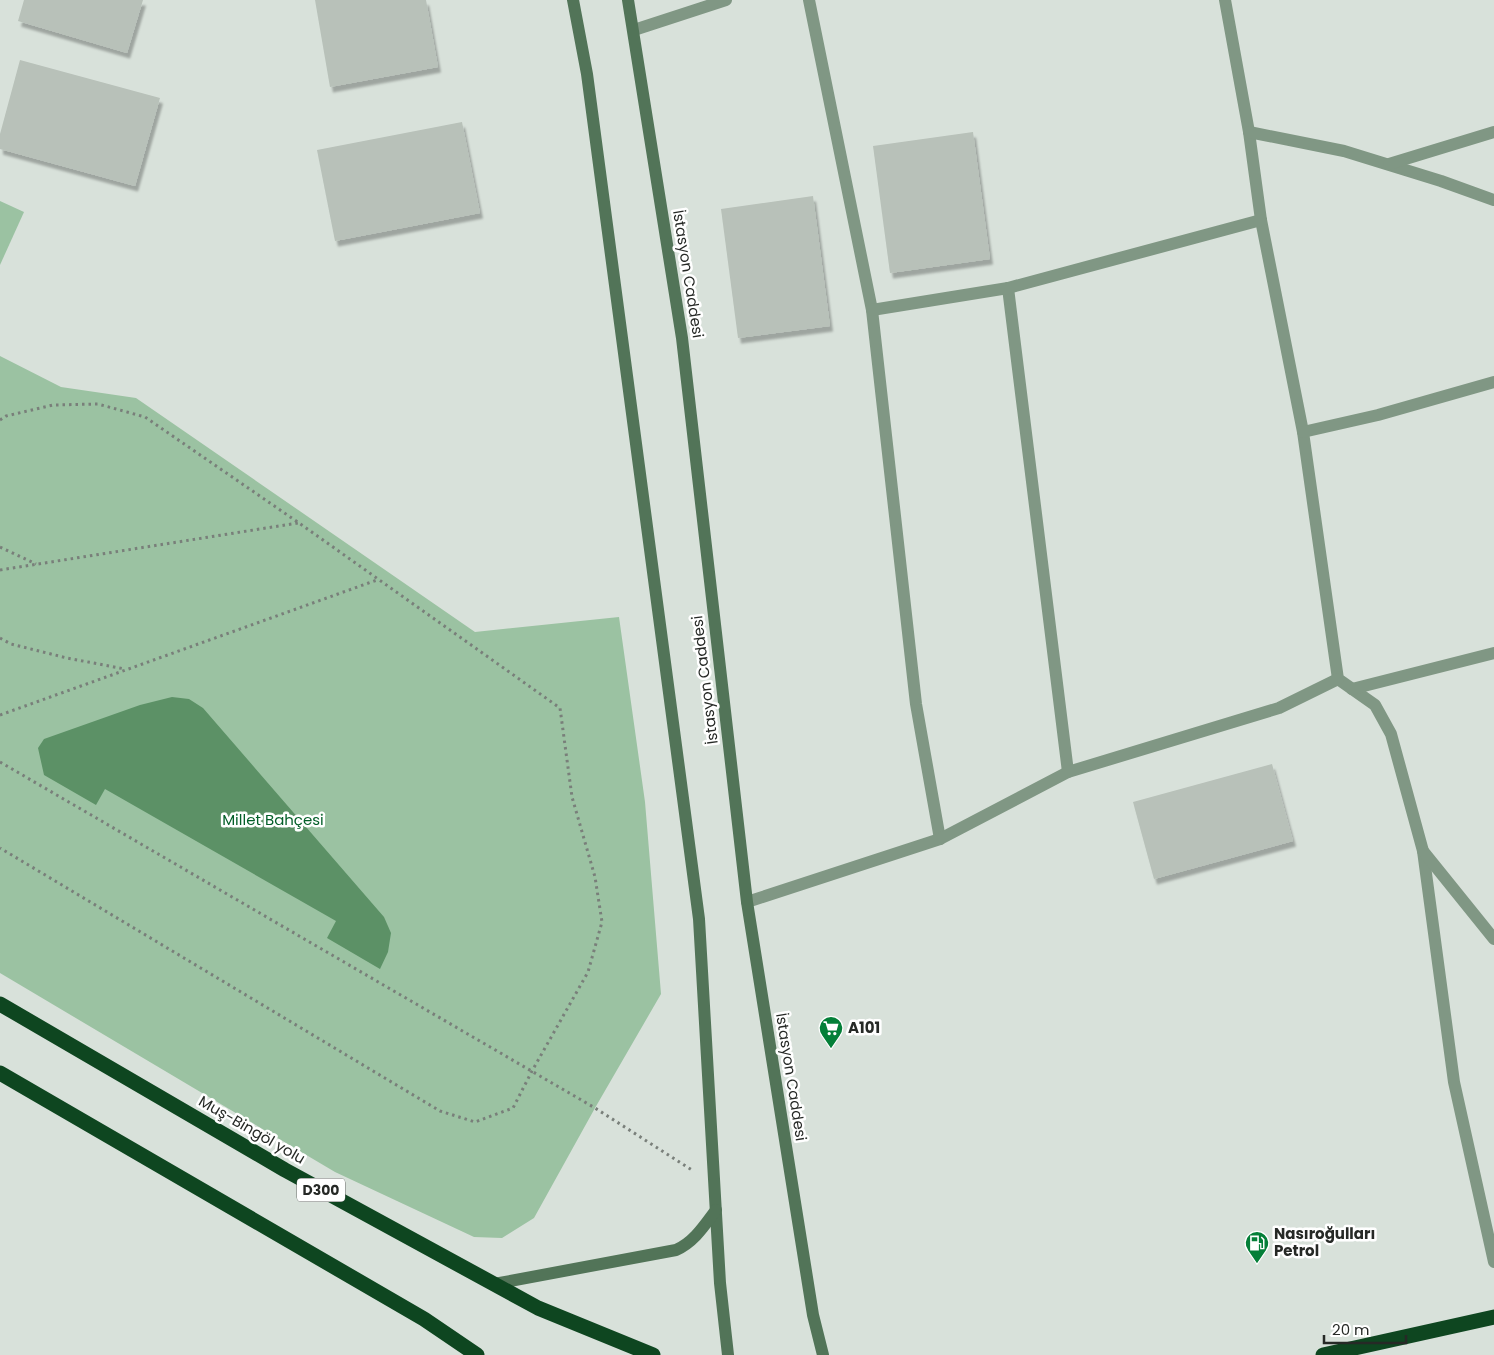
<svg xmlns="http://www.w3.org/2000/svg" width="1494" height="1355" viewBox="0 0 1494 1355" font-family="Poppins,sans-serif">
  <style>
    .green { fill: #9bc2a2 }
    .water { fill: #5c9166 }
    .building { fill: #b8c1b9; filter: url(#shadow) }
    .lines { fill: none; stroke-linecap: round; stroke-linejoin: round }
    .path { stroke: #797f7a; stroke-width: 3; stroke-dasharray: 2.5 4; stroke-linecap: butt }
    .street { stroke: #809784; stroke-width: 12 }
    .secondary { stroke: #527458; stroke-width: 12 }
    .highway { stroke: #0e4620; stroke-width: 15 }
    .labels { text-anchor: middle; stroke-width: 5; stroke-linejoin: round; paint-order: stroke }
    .shield { fill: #fff; stroke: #676967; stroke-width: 1 }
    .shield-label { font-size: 14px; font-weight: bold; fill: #262926 }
    .street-label { font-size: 15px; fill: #262926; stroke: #fff }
    .park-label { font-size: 15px; fill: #045f29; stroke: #fff }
    .poi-label { font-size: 15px; font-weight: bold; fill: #262926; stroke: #fff; text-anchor: start }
  </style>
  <defs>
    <filter id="shadow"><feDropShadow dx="3" dy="5.5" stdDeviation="1" flood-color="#0004"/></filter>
  </defs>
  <rect width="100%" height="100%" fill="#d8e1da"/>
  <g class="green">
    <path d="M 0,201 L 24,212 L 0,265 Z"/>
    <path d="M 0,356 L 61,387 L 136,398 L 475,632 L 619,617 L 645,802 L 661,994 L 595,1108 L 534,1218 L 502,1238 L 474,1237 L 335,1172 L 0,973 Z"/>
  </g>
  <path class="water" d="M 172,697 L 189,699 L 203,708 L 384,917 L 391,933 L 388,952 L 380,969 L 327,938 L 336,921 L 105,789 L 96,805 L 44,775 L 38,748 L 44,739 L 140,705 Z"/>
  <g class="building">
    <path d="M 24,0 L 143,0 L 127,53 L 18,21 Z"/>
    <path d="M 315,0 L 426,0 L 438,67 L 330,87 Z"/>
    <path d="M 20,60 L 160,98 L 135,186 L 0,149 L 0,134 Z"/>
    <path d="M 462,122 L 480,213 L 335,241 L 317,150 Z"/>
    <path d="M 973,132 L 990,259 L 890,273 L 873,146 Z"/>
    <path d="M 813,196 L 830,326 L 738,338 L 721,209 Z"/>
    <path d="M 1272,764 L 1293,841 L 1154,879 L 1133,802 Z"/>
  </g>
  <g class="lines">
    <g class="path">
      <path d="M 0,420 L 6,416 L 53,405 L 98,404 L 145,417 L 299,523 L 560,708 L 572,797 L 595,877 L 602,922 L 588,972 L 532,1071 L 513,1108 L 475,1122 L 440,1111 L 0,848"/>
      <path d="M 0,547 L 36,564"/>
      <path d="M 0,570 L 298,523"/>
      <path d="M 0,638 L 11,644 L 67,658 L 125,669"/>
      <path d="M 0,715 L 377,580"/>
      <path d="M 0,762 L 595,1108 L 692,1170"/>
    </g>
    <g class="street">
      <path d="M 809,0 L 872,310 L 916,704 L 940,839"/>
      <path d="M 1225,0 L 1249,132 L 1261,220 L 1303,432 L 1338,679 L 1375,705 L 1391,734 L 1423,851 L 1454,1082 L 1494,1262"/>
      <path d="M 634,30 L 726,0"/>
      <path d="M 1249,132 L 1344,151 L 1441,181 L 1494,200"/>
      <path d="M 1389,164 L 1494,132"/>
      <path d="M 1008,288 L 1068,772"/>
      <path d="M 872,310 L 1008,288 L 1261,220"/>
      <path d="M 1303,432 L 1378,415 L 1494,382"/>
      <path d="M 1352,689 L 1494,653"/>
      <path d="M 1423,851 L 1494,939"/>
      <path d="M 747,902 L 940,839 L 1068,772 L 1279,708 L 1338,679"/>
    </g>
    <g class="secondary">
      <path d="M 573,0 L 587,74 L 699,919 L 720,1283 L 728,1355"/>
      <path d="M 628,0 L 682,338 L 747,902 L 813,1315 L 823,1355"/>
      <path d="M 494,1284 L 676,1250 C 694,1242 704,1226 716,1210"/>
    </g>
    <g class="highway">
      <path d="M 0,1004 L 285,1170 L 538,1308 L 653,1355"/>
      <path d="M 0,1073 L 424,1319 L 477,1355"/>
      <path d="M 1323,1355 L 1494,1317"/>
    </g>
  </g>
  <defs>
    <g id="supermarket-pin" transform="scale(1.25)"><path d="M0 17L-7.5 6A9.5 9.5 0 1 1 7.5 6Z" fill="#047f38" stroke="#fff"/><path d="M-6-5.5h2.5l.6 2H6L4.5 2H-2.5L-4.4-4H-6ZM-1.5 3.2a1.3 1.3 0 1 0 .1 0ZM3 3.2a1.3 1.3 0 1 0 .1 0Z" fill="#fff"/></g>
    <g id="fuel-pin" transform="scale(1.25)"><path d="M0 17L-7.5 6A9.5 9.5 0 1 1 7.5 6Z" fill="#047f38" stroke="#fff"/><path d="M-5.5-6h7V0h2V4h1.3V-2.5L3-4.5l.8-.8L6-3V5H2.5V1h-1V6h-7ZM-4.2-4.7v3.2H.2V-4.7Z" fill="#fff"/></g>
  </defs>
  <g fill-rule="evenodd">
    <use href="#supermarket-pin" x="831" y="1028"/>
    <use href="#fuel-pin" x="1257" y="1243"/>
  </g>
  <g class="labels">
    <rect class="shield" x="297" y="1178.5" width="48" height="23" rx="4"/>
    <g class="shield-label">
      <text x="321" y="1195">D300</text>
    </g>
    <g class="street-label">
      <text transform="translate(688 274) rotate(81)" y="5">İstasyon Caddesi</text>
      <text transform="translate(705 680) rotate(-97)" y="5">İstasyon Caddesi</text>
      <text transform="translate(791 1077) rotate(81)" y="5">İstasyon Caddesi</text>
      <text transform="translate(252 1130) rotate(30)" y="5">Muş-Bingöl yolu</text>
    </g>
    <g class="park-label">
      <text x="273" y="825">Millet Bahçesi</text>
    </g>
    <g class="poi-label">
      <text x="848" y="1033">A101</text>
      <text x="1274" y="1239">Nasıroğulları<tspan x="1274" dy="17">Petrol</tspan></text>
    </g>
  </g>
  <path d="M1324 1335v8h82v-8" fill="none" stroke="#262926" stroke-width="2.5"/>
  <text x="1332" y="1335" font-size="15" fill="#262926" stroke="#ffffff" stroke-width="4" paint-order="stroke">20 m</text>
</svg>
